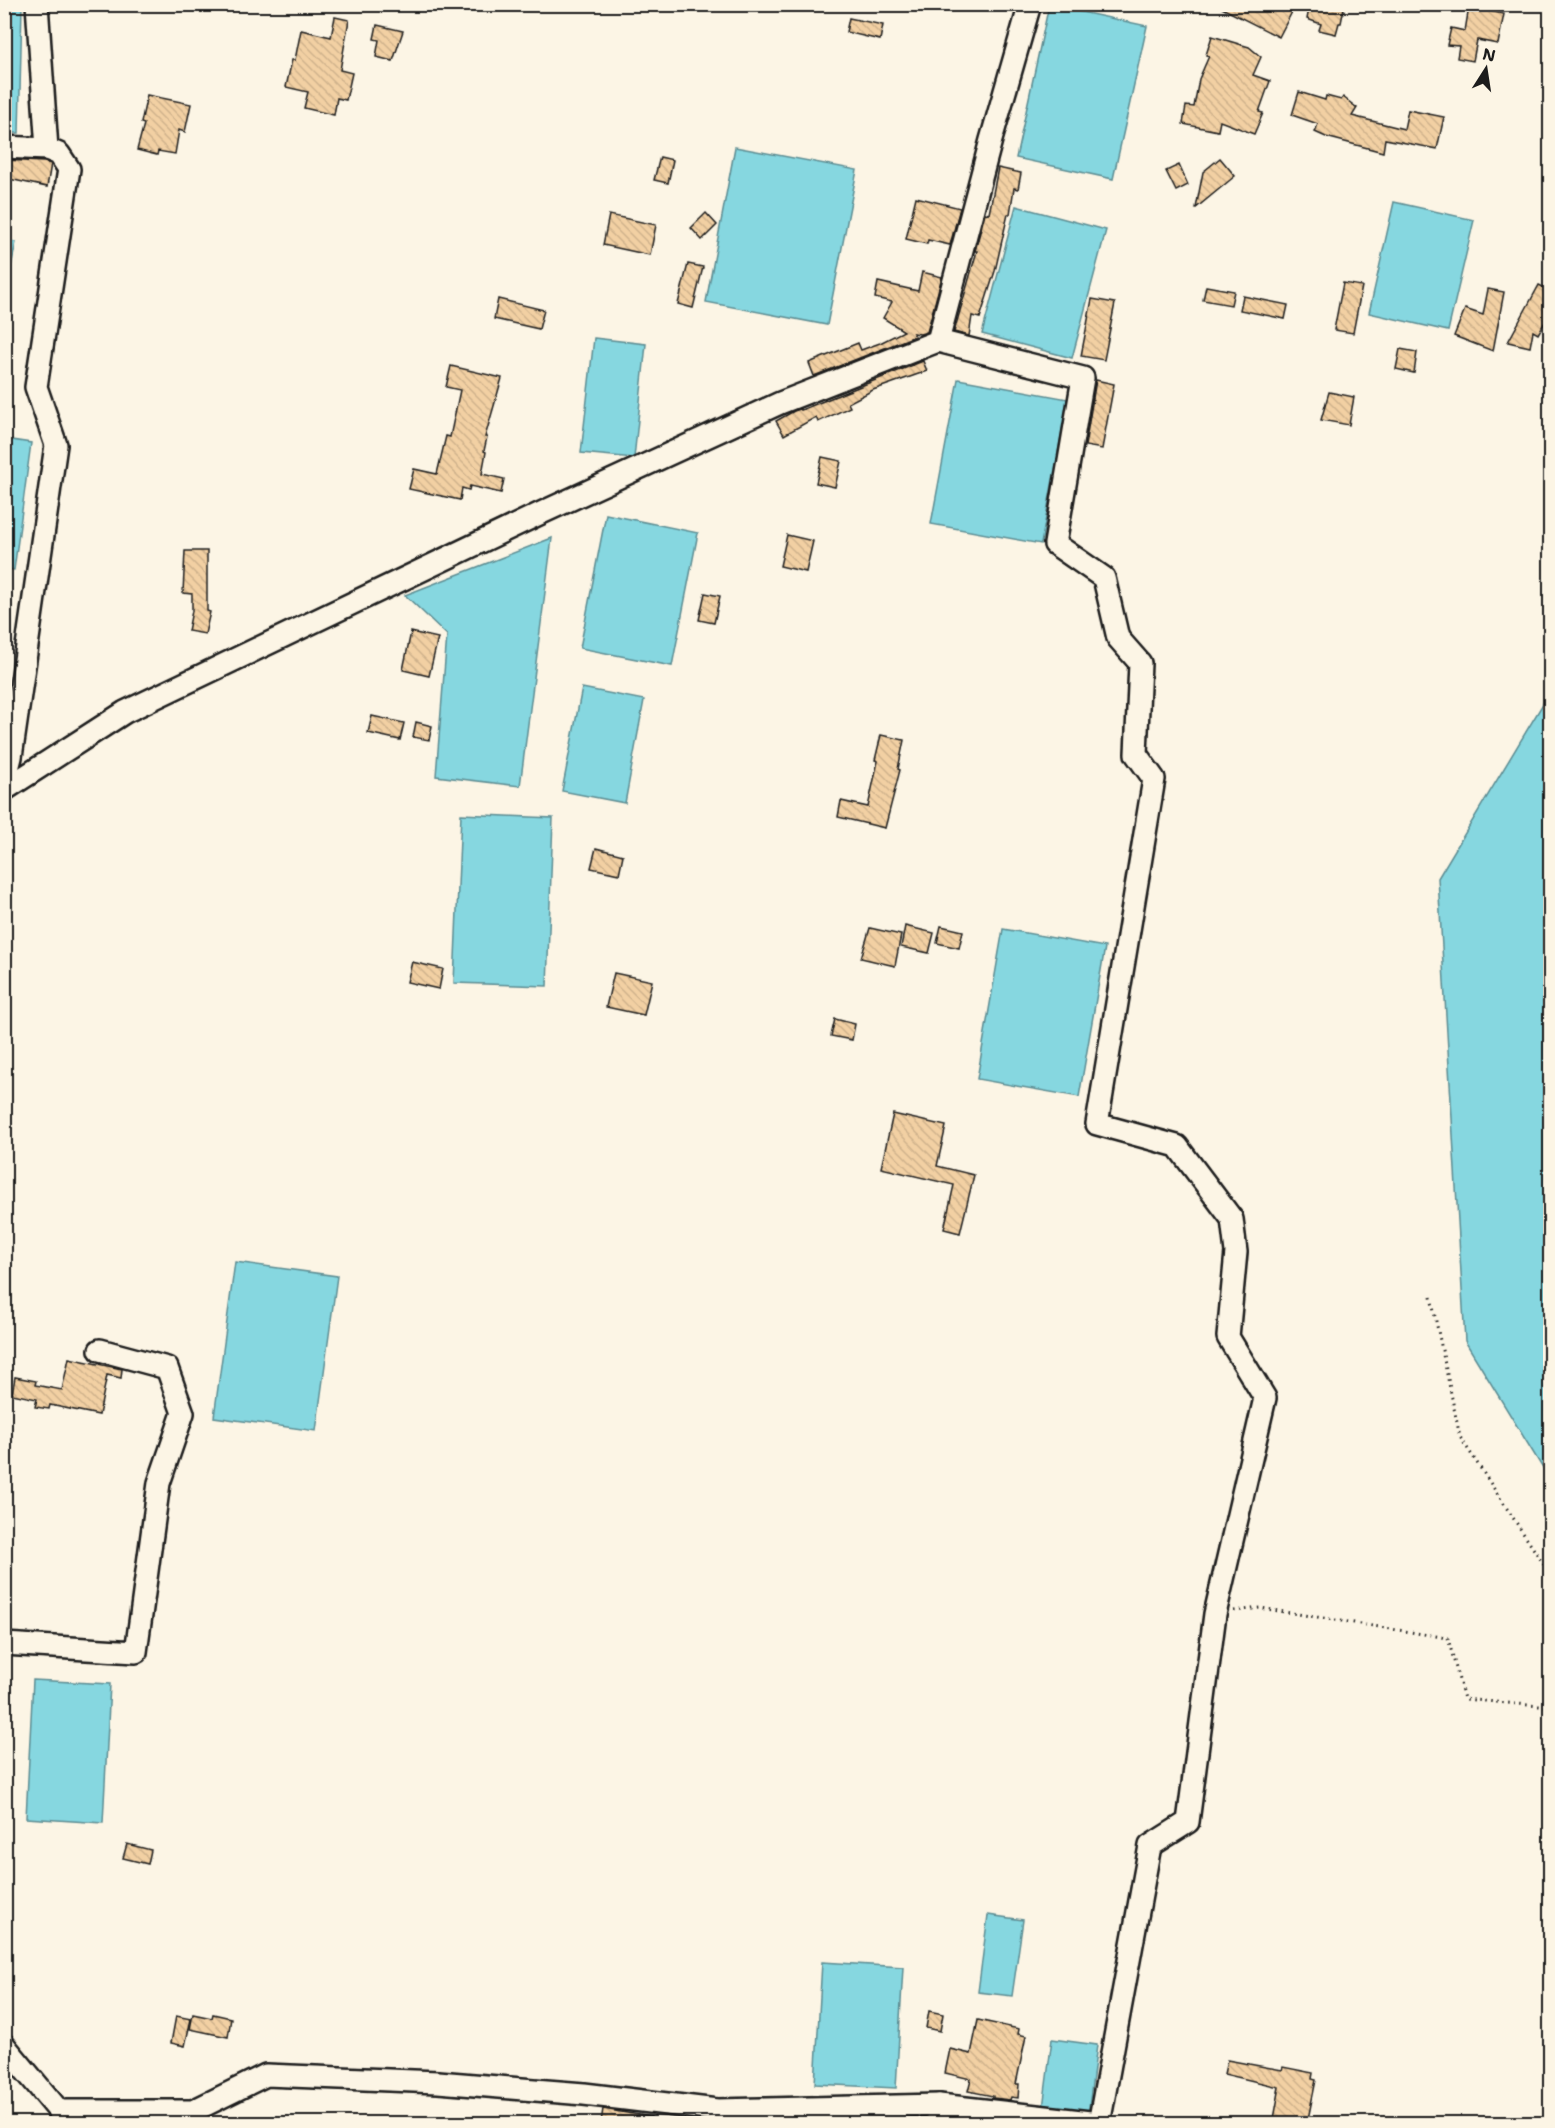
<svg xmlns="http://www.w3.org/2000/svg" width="1555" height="2128" viewBox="0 0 1555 2128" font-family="'Shantell Sans',sans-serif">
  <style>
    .water { fill: #86d7e0; stroke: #5c8c92; stroke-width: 1.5 }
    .building { fill: url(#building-back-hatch); stroke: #1c1c1c; stroke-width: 1.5 }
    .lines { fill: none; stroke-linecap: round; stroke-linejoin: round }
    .minor-casing { stroke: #1c1c1c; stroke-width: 26 }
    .path { stroke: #1c1c1c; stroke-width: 3; stroke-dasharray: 1.5 4.5; stroke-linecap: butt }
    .minor { stroke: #fcf5e5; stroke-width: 21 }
  </style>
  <defs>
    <pattern id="building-back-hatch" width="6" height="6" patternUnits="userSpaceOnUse" patternTransform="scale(1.5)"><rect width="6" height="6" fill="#f2d0a3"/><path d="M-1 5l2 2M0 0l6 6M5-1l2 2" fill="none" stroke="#cfb28c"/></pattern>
  </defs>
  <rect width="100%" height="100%" fill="#fcf5e5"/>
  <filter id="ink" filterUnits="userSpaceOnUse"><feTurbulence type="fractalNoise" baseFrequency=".0167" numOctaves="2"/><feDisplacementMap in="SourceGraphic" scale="12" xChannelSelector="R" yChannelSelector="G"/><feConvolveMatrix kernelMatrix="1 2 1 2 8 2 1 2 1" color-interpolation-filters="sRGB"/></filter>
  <g filter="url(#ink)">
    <g class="water">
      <path d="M 5,4 L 22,5 L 19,133 L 5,133 Z"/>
      <path d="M 1049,5 L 1147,26 L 1113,179 L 1016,158 Z"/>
      <path d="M 735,147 L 857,170 L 827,325 L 706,302 Z"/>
      <path d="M 1394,202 L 1474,220 L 1448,331 L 1369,313 Z"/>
      <path d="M 1016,206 L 1106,230 L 1072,358 L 982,334 Z"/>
      <path d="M 5,240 L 16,242 L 5,297 L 4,240 Z"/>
      <path d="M 594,338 L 646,344 L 634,458 L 581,453 Z"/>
      <path d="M 958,379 L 1068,399 L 1041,544 L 931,524 Z"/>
      <path d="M 5,439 L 31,443 L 14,570 L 5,569 Z"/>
      <path d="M 606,514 L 698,533 L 672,666 L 580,648 Z"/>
      <path d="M 552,538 L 520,786 L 436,776 L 447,635 L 405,595 Z"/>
      <path d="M 582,688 L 644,700 L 625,803 L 562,791 Z"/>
      <path d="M 1550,692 L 1550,1480 L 1465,1341 L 1438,878 Z"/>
      <path d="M 461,814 L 553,818 L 547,986 L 454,983 Z"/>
      <path d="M 1003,929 L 1105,947 L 1079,1097 L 977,1079 Z"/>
      <path d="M 235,1262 L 337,1276 L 316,1431 L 214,1417 Z"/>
      <path d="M 33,1680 L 110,1684 L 103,1823 L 26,1818 Z"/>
      <path d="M 988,1915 L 1023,1920 L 1012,1996 L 978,1992 Z"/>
      <path d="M 822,1962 L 903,1967 L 896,2088 L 815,2084 Z"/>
      <path d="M 1052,2039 L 1097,2045 L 1088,2115 L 1043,2108 Z"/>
    </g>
    <g class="building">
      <path d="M 1214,4 L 1296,4 L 1279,37 Z"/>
      <path d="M 1310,4 L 1325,4 L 1344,8 L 1341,23 L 1339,23 L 1336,34 L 1319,30 L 1321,24 L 1307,19 Z"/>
      <path d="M 1469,7 L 1504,14 L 1498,44 L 1477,40 L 1473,61 L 1457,58 L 1459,46 L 1447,45 L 1451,28 L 1465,31 Z"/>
      <path d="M 335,17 L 349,20 L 340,70 L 352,73 L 346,100 L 337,98 L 334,115 L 304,108 L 308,92 L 286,87 L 292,60 L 295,60 L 301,30 L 331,37 Z"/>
      <path d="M 849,18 L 883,25 L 880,40 L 846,32 Z"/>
      <path d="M 377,25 L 403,31 L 393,61 L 376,57 L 379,40 L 374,39 Z"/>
      <path d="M 1212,36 L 1249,47 L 1261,57 L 1253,75 L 1270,81 L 1259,112 L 1263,113 L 1254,134 L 1220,121 L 1218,131 L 1183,124 L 1186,106 L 1194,107 L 1199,79 L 1209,56 L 1206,55 Z"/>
      <path d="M 1299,92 L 1325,100 L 1326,96 L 1341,100 L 1343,97 L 1357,108 L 1352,116 L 1404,129 L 1408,110 L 1444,117 L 1437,149 L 1385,139 L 1383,152 L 1326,137 L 1315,132 L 1318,124 L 1292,115 Z"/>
      <path d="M 147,95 L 191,104 L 185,132 L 179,130 L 175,154 L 158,151 L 157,155 L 137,150 L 144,124 L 141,123 Z"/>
      <path d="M 660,157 L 673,160 L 668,183 L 654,180 Z"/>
      <path d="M 1220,158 L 1235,176 L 1196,208 L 1203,172 Z"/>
      <path d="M 4,160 L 44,162 L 51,164 L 47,187 L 4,178 Z"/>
      <path d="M 1179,165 L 1188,185 L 1176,191 L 1166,171 Z"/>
      <path d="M 998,168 L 1021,173 L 1018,189 L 1014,188 L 1010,214 L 1008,214 L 995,271 L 980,318 L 972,316 L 969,336 L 954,332 L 977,251 L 975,251 L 985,213 L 989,214 Z"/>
      <path d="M 916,197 L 960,208 L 950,245 L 928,240 L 927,244 L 906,239 Z"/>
      <path d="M 706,213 L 717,225 L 702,240 L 691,228 Z"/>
      <path d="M 609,215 L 656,225 L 650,255 L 603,245 Z"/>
      <path d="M 688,264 L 703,267 L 693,308 L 678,304 Z"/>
      <path d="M 922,272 L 942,277 L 927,332 L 920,334 L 913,333 L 915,336 L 814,376 L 809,363 L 858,343 L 861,350 L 880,343 L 904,331 L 883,318 L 892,302 L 875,298 L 878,282 L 918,291 Z"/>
      <path d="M 1343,283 L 1362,286 L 1353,333 L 1334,330 Z"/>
      <path d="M 1539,285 L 1551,291 L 1551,312 L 1538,334 L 1533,331 L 1530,347 L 1508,342 Z"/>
      <path d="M 1206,286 L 1234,291 L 1231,305 L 1203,300 Z"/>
      <path d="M 1488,289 L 1504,292 L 1493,351 L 1454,336 L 1465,309 L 1483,315 Z"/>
      <path d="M 1243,296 L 1288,305 L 1285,319 L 1240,310 Z"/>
      <path d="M 498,299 L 544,310 L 539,329 L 494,319 Z"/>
      <path d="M 1092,299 L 1115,303 L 1104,360 L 1081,356 Z"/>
      <path d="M 1400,349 L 1417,352 L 1414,373 L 1396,369 Z"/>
      <path d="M 923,361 L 927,371 L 873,390 L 848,403 L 850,407 L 818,422 L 816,417 L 784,435 L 776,421 L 794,411 L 800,409 L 801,410 Z"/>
      <path d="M 451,366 L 502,378 L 485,437 L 487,437 L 484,451 L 486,452 L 482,474 L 504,479 L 501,493 L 470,486 L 469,490 L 462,488 L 460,500 L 409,489 L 414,469 L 437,474 L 446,436 L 450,437 L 460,390 L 446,387 Z"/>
      <path d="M 1096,380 L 1114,384 L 1102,449 L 1085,446 Z"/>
      <path d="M 1329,392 L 1354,397 L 1349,425 L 1321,420 Z"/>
      <path d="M 822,457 L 841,461 L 835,487 L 816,483 Z"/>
      <path d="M 787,535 L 813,541 L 806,572 L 780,566 Z"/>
      <path d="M 185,551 L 207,551 L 207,611 L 210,612 L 205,634 L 188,631 L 192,611 L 192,594 L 183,593 Z"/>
      <path d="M 705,593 L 720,596 L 714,623 L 699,620 Z"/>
      <path d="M 411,632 L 438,638 L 429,676 L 403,670 Z"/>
      <path d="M 372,716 L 404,723 L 400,740 L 368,733 Z"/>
      <path d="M 416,722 L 432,726 L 429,740 L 413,737 Z"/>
      <path d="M 881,735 L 904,740 L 898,769 L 900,770 L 885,828 L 838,817 L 841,801 L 868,807 L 878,761 L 875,760 Z"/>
      <path d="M 596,848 L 623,855 L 619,874 L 591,868 Z"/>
      <path d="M 905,926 L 934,933 L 929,953 L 901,947 Z"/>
      <path d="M 941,926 L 963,931 L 959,948 L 937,943 Z"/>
      <path d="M 870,928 L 901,935 L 895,966 L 861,958 Z"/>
      <path d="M 412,962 L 443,969 L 439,989 L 407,982 Z"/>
      <path d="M 614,973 L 652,981 L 644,1015 L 606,1007 Z"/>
      <path d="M 835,1019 L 855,1024 L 852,1040 L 831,1036 Z"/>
      <path d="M 893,1114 L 946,1126 L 937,1166 L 974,1175 L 960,1233 L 944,1229 L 954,1185 L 881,1168 Z"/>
      <path d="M 69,1358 L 122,1369 L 121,1378 L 107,1375 L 99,1415 L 50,1405 L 49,1409 L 35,1407 L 37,1399 L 12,1394 L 15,1377 L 36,1381 L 35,1385 L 62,1390 Z"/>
      <path d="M 127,1844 L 151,1850 L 148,1864 L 123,1858 Z"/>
      <path d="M 929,2011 L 943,2014 L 940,2031 L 926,2028 Z"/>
      <path d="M 193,2014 L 212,2018 L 213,2014 L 231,2018 L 228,2037 L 190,2029 Z"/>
      <path d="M 176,2016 L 191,2019 L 185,2046 L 171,2043 Z"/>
      <path d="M 978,2020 L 1019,2029 L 1018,2034 L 1026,2036 L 1016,2084 L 1019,2084 L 1018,2098 L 1011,2097 L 1010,2100 L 993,2098 L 993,2096 L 968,2091 L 971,2079 L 945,2073 L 950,2049 L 971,2054 Z"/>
      <path d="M 1227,2060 L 1282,2070 L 1283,2067 L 1313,2073 L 1312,2079 L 1316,2080 L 1307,2124 L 1273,2124 L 1279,2092 L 1278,2092 L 1279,2087 L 1224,2074 Z"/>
      <path d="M 603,2109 L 651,2117 L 651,2124 L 610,2124 L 601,2122 Z"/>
    </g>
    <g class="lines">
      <g class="minor-casing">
        <g id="minor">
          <path d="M 4,147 L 47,149"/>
          <path d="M 938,341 L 1083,378 L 1055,544 L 1104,578 L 1118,638 L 1140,663 L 1136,754 L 1154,779 L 1097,1124 L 1177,1146 L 1232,1219 L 1236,1252 L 1228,1337 L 1265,1398 L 1215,1614 L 1188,1822 L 1150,1846 L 1099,2124"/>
          <path d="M 4,785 L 11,757 L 56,445 L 36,387 L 69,169 L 59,154 L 47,149 L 37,4"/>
          <path d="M 4,790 L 125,712 L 539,514 L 780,403 L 938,341 L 991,140 L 1030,4"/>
          <path d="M 4,1644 L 136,1652 L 159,1483 L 183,1413 L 167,1368 L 100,1350"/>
          <path d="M 4,2045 L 59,2111 L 193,2111 L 266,2075 L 438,2082 L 584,2094 L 717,2110 L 939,2105"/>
          <path d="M 936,2124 L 939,2105 L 1099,2123"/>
        </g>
      </g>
      <g class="path">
        <path d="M 1431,1297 L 1460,1437 L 1550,1574"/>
        <path d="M 1234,1611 L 1260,1608 L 1448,1638 L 1464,1699 L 1550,1707"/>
      </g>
      <use href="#minor" class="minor"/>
    </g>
  </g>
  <rect width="1555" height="2128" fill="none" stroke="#fcf5e5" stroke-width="24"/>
  <rect x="12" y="12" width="1531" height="2104" fill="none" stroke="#1c1c1c" stroke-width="2" filter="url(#ink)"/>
  <g transform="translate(1486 69) rotate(12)" stroke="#fcf5e5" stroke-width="4.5" paint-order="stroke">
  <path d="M0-4.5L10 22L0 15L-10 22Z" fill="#1c1c1c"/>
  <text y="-9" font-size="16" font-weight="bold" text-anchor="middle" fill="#1c1c1c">N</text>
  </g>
</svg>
